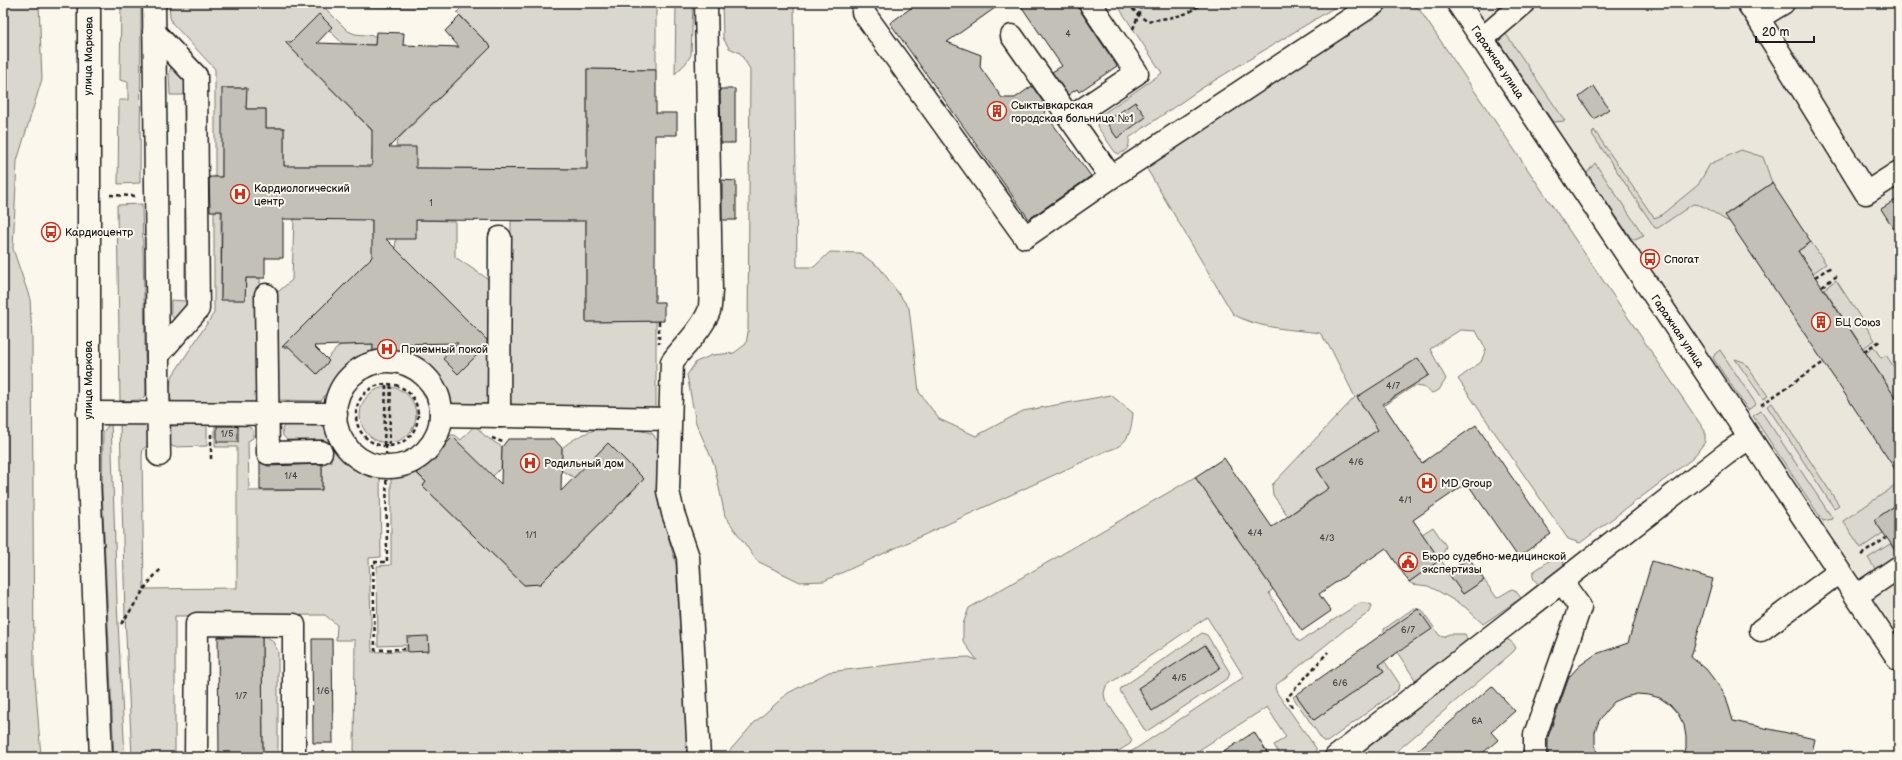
<svg xmlns="http://www.w3.org/2000/svg" width="1902" height="760" viewBox="0 0 1902 760" font-family="'Balsamiq Sans',sans-serif">
  <style>
    .built { fill: #eae6dc }
    .green { fill: #dad7ce; stroke: #7b7a75 }
    .building { fill: #c3c0b8; stroke: #1c1c1c }
    .lines { fill: none; stroke-linecap: round; stroke-linejoin: round }
    .minor-casing { stroke: #1c1c1c; stroke-width: 25 }
    .path { stroke: #1c1c1c; stroke-width: 2.5; stroke-dasharray: 4 3; stroke-linecap: butt }
    .minor { stroke: #fbf7ec; stroke-width: 22 }
    .labels { text-anchor: middle; stroke-width: 4; stroke-linejoin: round; paint-order: stroke }
    .number-label { font-size: 9px; fill: #464543 }
    .street-label { font-size: 11px; fill: #1c1c1c; stroke: #fbf7ec }
    .poi-label { font-size: 11px; fill: #1c1c1c; stroke: #fbf7ec; text-anchor: start }
  </style>
  <rect width="100%" height="100%" fill="#fbf7ec"/>
  <filter id="ink" filterUnits="userSpaceOnUse"><feTurbulence type="fractalNoise" baseFrequency=".025" numOctaves="2"/><feDisplacementMap in="SourceGraphic" scale="8" xChannelSelector="R" yChannelSelector="G"/><feConvolveMatrix kernelMatrix="1 2 1 2 8 2 1 2 1" color-interpolation-filters="sRGB"/></filter>
  <g filter="url(#ink)">
    <path class="built" d="M 1471,3 L 1899,3 L 1899,636 Z"/>
    <g class="green">
      <path d="M 3,3 L 39,3 L 42,79 L 17,161 L 13,249 L 30,299 L 32,339 L 34,666 L 41,757 L 3,757 Z"/>
      <path d="M 121,3 L 141,3 L 140,183 L 118,184 L 119,100 L 128,100 L 128,82 L 120,80 Z"/>
      <path d="M 169,3 L 320,3 L 348,31 L 355,34 L 376,36 L 375,45 L 343,44 L 329,30 L 332,27 L 319,14 L 288,45 L 382,141 L 382,147 L 372,147 L 372,174 L 366,166 L 294,166 L 284,173 L 284,128 L 266,128 L 266,109 L 246,109 L 246,88 L 223,88 L 222,177 L 215,177 L 215,69 L 172,23 L 170,17 Z"/>
      <path d="M 356,3 L 432,3 L 429,6 L 422,8 L 365,7 Z"/>
      <path d="M 466,3 L 656,3 L 656,70 L 587,69 L 587,174 L 576,169 L 416,168 L 396,147 L 397,140 L 491,47 L 457,12 Z"/>
      <path d="M 676,3 L 693,3 L 691,55 L 686,63 L 675,74 Z"/>
      <path d="M 722,3 L 794,3 L 797,267 L 814,267 L 830,252 L 860,253 L 880,268 L 909,308 L 919,392 L 939,419 L 976,436 L 1023,411 L 1111,395 L 1133,413 C 1131,433 1128,446 1106,451 L 824,581 L 800,582 L 757,561 L 725,516 L 714,464 L 696,423 L 687,375 L 696,362 L 712,355 L 734,353 L 746,344 L 748,332 L 750,69 L 740,53 L 729,48 L 723,38 Z"/>
      <path d="M 1116,3 L 1342,3 L 1202,88 L 1129,138 C 1130,147 1127,151 1119,154 L 1115,152 L 1097,126 L 1098,120 L 1101,115 L 1162,73 Z"/>
      <path d="M 1392,3 L 1409,3 L 1419,9 L 1705,431 L 1705,442 L 1692,459 L 1580,543 L 1568,539 L 1458,379 L 1481,362 L 1486,349 L 1476,331 L 1460,330 L 1430,349 L 1446,379 L 1439,390 L 1432,393 L 1423,387 L 1414,386 L 1383,406 L 1389,423 L 1317,469 L 1333,494 L 1325,500 L 1320,493 L 1288,516 L 1273,495 L 1272,485 L 1355,397 L 1331,349 L 1320,333 C 1290,329 1259,329 1233,314 L 1147,169 L 1149,162 Z"/>
      <path d="M 1504,31 L 1565,121 L 1553,122 L 1499,42 L 1499,37 Z"/>
      <path d="M 171,67 L 185,81 L 188,88 L 191,191 L 185,191 L 184,95 L 170,95 L 169,74 Z"/>
      <path d="M 1594,130 L 1654,218 L 1660,216 L 1698,185 L 1710,164 L 1741,150 L 1763,157 L 1772,183 L 1726,214 L 1730,222 C 1717,217 1708,205 1693,204 L 1658,228 L 1655,228 L 1592,134 Z"/>
      <path d="M 1595,163 L 1644,236 L 1635,240 L 1631,238 L 1587,173 Z"/>
      <path d="M 185,198 L 191,198 L 192,300 L 176,321 L 171,315 L 171,300 L 185,301 Z"/>
      <path d="M 142,204 L 146,392 L 144,397 L 139,400 L 120,401 L 117,205 Z"/>
      <path d="M 214,211 L 221,211 L 221,299 L 245,300 L 246,278 L 260,278 L 262,401 L 260,405 L 173,404 C 168,396 169,384 173,375 L 214,313 Z"/>
      <path d="M 372,212 L 372,238 L 382,247 L 286,343 L 317,374 L 329,361 L 327,359 L 340,345 L 373,344 L 373,353 L 364,355 L 341,372 L 321,401 L 278,400 L 273,296 L 292,280 L 294,219 Z"/>
      <path d="M 586,217 L 586,322 L 656,321 L 656,406 L 653,408 L 517,406 L 512,405 L 509,400 L 511,221 L 577,221 Z"/>
      <path d="M 416,220 L 455,221 L 455,257 L 494,283 L 489,404 L 451,404 C 445,378 426,359 401,353 L 401,344 L 434,343 L 446,356 L 443,359 L 458,374 L 489,343 L 395,248 L 396,239 Z"/>
      <path d="M 1811,242 L 1826,264 L 1813,273 L 1798,251 Z"/>
      <path d="M 1836,280 L 1875,340 L 1863,348 L 1824,289 Z"/>
      <path d="M 1874,347 L 1881,358 L 1886,355 L 1899,375 L 1899,403 L 1866,353 Z"/>
      <path d="M 1720,350 L 1756,404 L 1748,410 L 1713,358 L 1715,354 Z"/>
      <path d="M 1735,359 L 1744,362 L 1768,396 L 1763,399 Z"/>
      <circle cx="388" cy="415" r="28"/>
      <path d="M 1772,403 L 1839,505 L 1834,508 L 1767,406 Z"/>
      <path d="M 1761,411 L 1833,519 L 1823,521 L 1753,416 Z"/>
      <path d="M 111,422 L 117,603 L 125,757 L 114,757 L 102,490 L 103,432 Z"/>
      <path d="M 120,423 L 141,423 L 150,428 L 152,442 L 143,449 L 142,456 L 144,589 L 237,588 L 237,447 L 215,447 L 215,425 L 246,425 L 253,430 L 253,438 L 248,441 L 249,491 L 322,490 L 322,462 L 331,462 L 331,448 L 323,440 L 287,440 L 283,436 L 282,429 L 285,425 L 328,423 C 339,449 353,465 380,474 L 381,557 L 369,558 L 372,652 L 406,651 L 406,645 L 378,646 L 377,566 L 391,565 L 391,476 L 409,474 L 417,470 L 451,435 L 455,435 L 461,440 L 475,425 L 485,436 L 502,447 L 501,468 L 491,478 L 478,462 L 453,437 L 417,474 L 426,482 L 423,486 L 524,585 L 540,584 L 644,479 L 608,443 L 575,478 L 561,470 L 562,448 C 570,441 584,433 595,430 C 607,426 641,429 653,434 L 658,442 L 657,489 L 658,502 L 676,564 L 688,757 L 354,757 L 355,640 L 336,640 L 337,625 L 325,615 L 175,616 L 175,757 L 132,757 L 125,616 Z"/>
      <path d="M 207,425 L 207,446 L 173,447 L 166,440 L 168,427 L 171,426 Z"/>
      <path d="M 1195,477 L 1273,589 L 1269,593 L 1299,642 L 1360,603 L 1366,603 L 1372,605 L 1370,612 L 1347,628 L 1276,685 L 1275,688 L 1277,693 L 1316,748 L 1316,751 L 1313,757 L 1281,757 L 1274,745 L 1286,737 L 1267,707 L 1188,757 L 1123,757 L 1244,677 L 1207,617 L 1106,686 L 1104,693 L 1105,699 L 1132,740 L 1130,744 L 1109,757 L 724,757 L 754,723 L 788,693 L 829,672 L 948,658 L 969,657 L 977,660 L 963,641 L 963,624 L 969,608 Z"/>
      <path d="M 1899,483 L 1899,503 L 1874,520 L 1883,533 L 1861,548 L 1843,521 Z"/>
      <path d="M 1433,527 L 1446,546 L 1441,560 L 1463,594 L 1484,580 L 1497,598 L 1512,589 L 1515,590 L 1521,598 L 1483,624 L 1465,607 L 1438,591 L 1428,586 L 1412,584 L 1409,582 L 1440,560 L 1422,534 Z"/>
      <path d="M 1890,544 L 1899,557 L 1878,573 L 1868,558 Z"/>
      <path d="M 1559,554 L 1564,560 L 1563,567 L 1539,584 C 1534,581 1532,578 1533,572 Z"/>
      <path d="M 1414,608 L 1422,610 L 1439,635 L 1443,637 L 1449,634 L 1465,634 L 1469,643 L 1420,682 L 1416,681 L 1384,632 L 1384,629 Z"/>
      <path d="M 1202,633 L 1207,635 L 1230,673 L 1228,678 L 1147,731 L 1144,729 L 1120,691 L 1121,688 Z"/>
      <path d="M 262,635 L 272,640 L 278,651 L 278,757 L 263,757 Z"/>
      <path d="M 1503,639 C 1509,639 1513,642 1516,648 L 1513,652 L 1390,757 L 1350,757 Z"/>
      <path d="M 1367,646 L 1375,647 L 1399,683 L 1398,690 L 1327,742 L 1323,741 L 1293,697 L 1296,695 L 1314,720 L 1384,671 Z"/>
    </g>
    <g class="building">
      <path d="M 918,3 L 1002,3 L 947,42 L 981,55 L 980,67 L 1002,98 L 1015,98 L 1032,86 L 1048,109 L 1044,112 L 1091,176 L 1029,219 L 890,23 Z"/>
      <path d="M 1019,3 L 1075,3 L 1117,66 L 1079,92 L 1077,89 L 1068,95 L 1052,72 L 1062,66 Z"/>
      <path d="M 319,14 L 332,27 L 317,43 L 375,45 L 376,32 L 404,33 L 403,45 L 459,47 L 445,31 L 460,16 L 491,47 L 389,147 L 416,147 L 416,168 L 587,169 L 587,69 L 656,70 L 656,113 L 677,113 L 677,135 L 655,135 L 655,302 L 664,302 L 664,321 L 586,322 L 586,221 L 416,220 L 416,239 L 386,239 L 487,340 L 487,345 L 458,374 L 443,359 L 458,343 L 402,344 L 401,356 L 373,357 L 373,344 L 314,346 L 329,361 L 317,374 L 289,347 L 282,347 L 372,257 L 372,220 L 283,219 L 283,258 L 265,258 L 265,278 L 246,278 L 245,300 L 221,300 L 222,211 L 210,211 L 209,177 L 222,177 L 222,88 L 247,88 L 246,109 L 266,109 L 266,128 L 284,128 L 284,166 L 372,166 L 372,130 L 285,42 L 291,42 Z"/>
      <path d="M 1594,86 L 1609,109 L 1594,119 L 1579,97 Z"/>
      <path d="M 720,89 L 735,89 L 735,143 L 721,143 Z"/>
      <path d="M 1135,102 L 1146,117 L 1117,138 L 1106,122 Z"/>
      <path d="M 722,180 L 736,181 L 736,220 L 722,220 Z"/>
      <path d="M 1772,183 L 1811,242 L 1798,251 L 1899,403 L 1899,475 L 1725,215 Z"/>
      <path d="M 1899,198 L 1899,237 L 1881,209 Z"/>
      <path d="M 1418,358 L 1429,375 L 1383,404 L 1422,463 L 1476,425 L 1551,534 L 1518,557 L 1467,483 L 1413,520 L 1440,560 L 1409,582 L 1386,548 L 1319,594 L 1331,611 L 1302,631 L 1195,477 L 1224,458 L 1272,527 L 1329,488 L 1317,469 L 1378,430 L 1357,397 Z"/>
      <rect x="217" y="426" width="21" height="16"/>
      <path d="M 453,437 L 501,484 L 502,447 L 508,439 L 554,439 L 562,448 L 561,491 L 608,443 L 644,479 L 540,584 L 524,585 L 423,486 L 426,482 L 417,473 Z"/>
      <path d="M 260,462 L 268,466 L 322,464 L 322,490 L 260,490 Z"/>
      <path d="M 1899,503 L 1899,555 L 1874,520 Z"/>
      <path d="M 1469,558 L 1484,580 L 1463,594 L 1448,573 Z"/>
      <path d="M 1652,561 L 1713,579 L 1691,657 L 1706,669 L 1719,686 L 1726,697 L 1733,721 L 1815,739 L 1811,757 L 1683,757 L 1686,748 L 1686,737 L 1684,725 L 1678,714 L 1670,705 L 1660,698 L 1649,695 L 1637,694 L 1625,697 L 1614,702 L 1606,711 L 1599,721 L 1595,732 L 1595,744 L 1598,757 L 1548,757 L 1548,737 L 1569,677 L 1579,666 L 1596,654 L 1628,643 Z"/>
      <path d="M 1418,609 L 1432,629 L 1379,665 L 1384,671 L 1314,720 L 1296,695 Z"/>
      <path d="M 428,636 L 429,651 L 408,652 L 407,637 Z"/>
      <path d="M 218,637 L 262,637 L 263,757 L 219,757 Z"/>
      <path d="M 312,639 L 332,639 L 333,743 L 313,743 Z"/>
      <path d="M 1205,645 L 1220,668 L 1152,711 L 1138,688 Z"/>
      <path d="M 1492,686 L 1515,711 L 1491,732 L 1498,740 L 1478,757 L 1410,757 Z"/>
      <path d="M 1254,732 L 1270,757 L 1216,757 Z"/>
    </g>
    <g class="lines">
      <g class="minor-casing">
        <g id="minor">
          <path d="M 89,3 L 89,479 L 101,757"/>
          <path d="M 154,3 L 159,455"/>
          <path d="M 865,3 L 863,12 L 1025,237 L 1113,176 L 1375,3"/>
          <path d="M 1458,3 L 1899,660"/>
          <path d="M 1748,3 L 1758,18 L 1783,3"/>
          <path d="M 1758,18 L 1866,193 L 1899,172"/>
          <path d="M 154,32 L 196,76 L 198,309 L 158,355"/>
          <path d="M 1012,36 L 1111,177"/>
          <path d="M 1482,39 L 1524,3"/>
          <path d="M 1070,118 L 1137,73 L 1090,3"/>
          <path d="M 266,295 L 268,453 L 321,452"/>
          <circle cx="388" cy="414" r="53"/>
          <path d="M 88,413 L 336,414"/>
          <path d="M 441,415 L 670,419"/>
          <path d="M 499,416 L 500,238"/>
          <path d="M 1856,596 L 1899,567"/>
          <path d="M 1761,630 L 1839,572"/>
          <path d="M 196,757 L 197,624 L 294,625 L 294,757"/>
          <path d="M 699,757 L 688,557 L 673,513 L 668,491 L 672,362 C 684,345 702,330 709,311 C 711,305 710,298 711,292 L 706,3"/>
          <path d="M 1336,757 L 1726,454 L 1749,438"/>
          <path d="M 1535,757 L 1535,735 L 1580,607 L 1562,582"/>
        </g>
      </g>
      <g class="path">
        <path d="M 1128,3 L 1138,15 L 1147,21 C 1163,18 1190,18 1200,3"/>
        <path d="M 1133,29 L 1143,3"/>
        <path d="M 110,195 L 137,196"/>
        <path d="M 1815,277 L 1831,267"/>
        <path d="M 1822,286 L 1837,276"/>
        <path d="M 659,321 L 659,344"/>
        <path d="M 1864,351 L 1880,341"/>
        <circle cx="387" cy="415" r="31"/>
        <path d="M 1761,405 L 1824,362"/>
        <path d="M 492,438 L 505,443"/>
        <path d="M 384,445 L 386,384"/>
        <path d="M 386,445 L 387,562 L 373,562 L 375,650 L 405,649"/>
        <path d="M 389,445 L 391,384"/>
        <path d="M 211,459 L 211,434"/>
        <path d="M 1861,555 L 1886,538"/>
        <path d="M 121,624 C 135,606 144,585 161,569"/>
        <path d="M 1292,707 L 1287,698 L 1328,652"/>
      </g>
      <use href="#minor" class="minor"/>
    </g>
  </g>
  <defs>
    <g id="building-ring" transform="scale(1)"><circle r="9.5" fill="#fbf7ec" stroke="#c8321e" stroke-width="1.5"/><path d="M-4-6H4V6H1V3H-1V6H-4ZM-2.5-4.3h1.7v1.8h-1.7ZM.8-4.3h1.7v1.8H.8ZM-2.5-1h1.7V.8h-1.7ZM.8-1h1.7V.8H.8Z" fill="#c8321e"/></g>
    <g id="hospital-ring" transform="scale(1)"><circle r="9.5" fill="#fbf7ec" stroke="#c8321e" stroke-width="1.5"/><path d="M-5-5h3v3.5h4V-5h3V5h-3V1.5h-4V5h-3Z" fill="#c8321e"/></g>
    <g id="bus-ring" transform="scale(1)"><circle r="9.5" fill="#fbf7ec" stroke="#c8321e" stroke-width="1.5"/><path d="M-5-6H5V4H4V6H2V4H-2V6H-4V4H-5ZM-3.5-4V0h7V-4ZM-3.5 1.2v1.5H-2V1.2ZM2 1.2v1.5H3.5V1.2Z" fill="#c8321e"/></g>
    <g id="civic-ring" transform="scale(1)"><circle r="9.5" fill="#fbf7ec" stroke="#c8321e" stroke-width="1.5"/><path d="M-.6-6.5H3V-4.5H.6V-3L4-1V1h2V6H-6V1h2V-1L-.6-3ZM-1.2 2.5V6h2.4V2.5Z" fill="#c8321e"/></g>
  </defs>
  <g fill-rule="evenodd">
    <use href="#building-ring" x="997" y="111"/>
    <use href="#hospital-ring" x="240" y="194"/>
    <use href="#bus-ring" x="51" y="232"/>
    <use href="#bus-ring" x="1650" y="259"/>
    <use href="#building-ring" x="1821" y="322"/>
    <use href="#hospital-ring" x="387" y="349"/>
    <use href="#hospital-ring" x="530" y="463"/>
    <use href="#hospital-ring" x="1427" y="483"/>
    <use href="#civic-ring" x="1408" y="562"/>
  </g>
  <g class="labels">
    <g class="number-label">
      <text x="1068" y="37">4</text>
      <text x="431" y="206">1</text>
      <text x="1393" y="389">4/7</text>
      <text x="227" y="437">1/5</text>
      <text x="1356" y="465">4/6</text>
      <text x="291" y="479">1/4</text>
      <text x="1405" y="503">4/1</text>
      <text x="1255" y="536">4/4</text>
      <text x="531" y="538">1/1</text>
      <text x="1327" y="541">4/3</text>
      <text x="1408" y="633">6/7</text>
      <text x="1179" y="681">4/5</text>
      <text x="1340" y="686">6/6</text>
      <text x="323" y="694">1/6</text>
      <text x="241" y="699">1/7</text>
      <text x="1477" y="724">6А</text>
    </g>
    <g class="street-label">
      <text transform="translate(88 56) rotate(-89)" y="4">улица Маркова</text>
      <text transform="translate(1498 62) rotate(56)" y="4">Гаражная улица</text>
      <text transform="translate(1678 331) rotate(56)" y="4">Гаражная улица</text>
      <text transform="translate(88 380) rotate(-90)" y="4">улица Маркова</text>
    </g>
    <g class="poi-label">
      <text x="1011" y="109">Сыктывкарская<tspan x="1011" dy="13">городская больница №1</tspan></text>
      <text x="254" y="192">Кардиологический<tspan x="254" dy="13">центр</tspan></text>
      <text x="65" y="236">Кардиоцентр</text>
      <text x="1664" y="263">Спогат</text>
      <text x="1835" y="326">БЦ Союз</text>
      <text x="401" y="353">Приемный покой</text>
      <text x="544" y="467">Родильный дом</text>
      <text x="1441" y="487">MD Group</text>
      <text x="1422" y="560">Бюро судебно-медицинской<tspan x="1422" dy="13">экспертизы</tspan></text>
    </g>
  </g>
  <rect width="1902" height="760" fill="none" stroke="#fbf7ec" stroke-width="16"/>
  <rect x="8" y="8" width="1886" height="744" fill="none" stroke="#1c1c1c" stroke-width="1.5" filter="url(#ink)"/>
  <path d="M1756 36v6h58v-6" fill="none" stroke="#1c1c1c" stroke-width="2"/>
  <text x="1762" y="36" font-size="12" fill="#1c1c1c" stroke="#fbf7ec" stroke-width="3" paint-order="stroke">20 m</text>
</svg>
